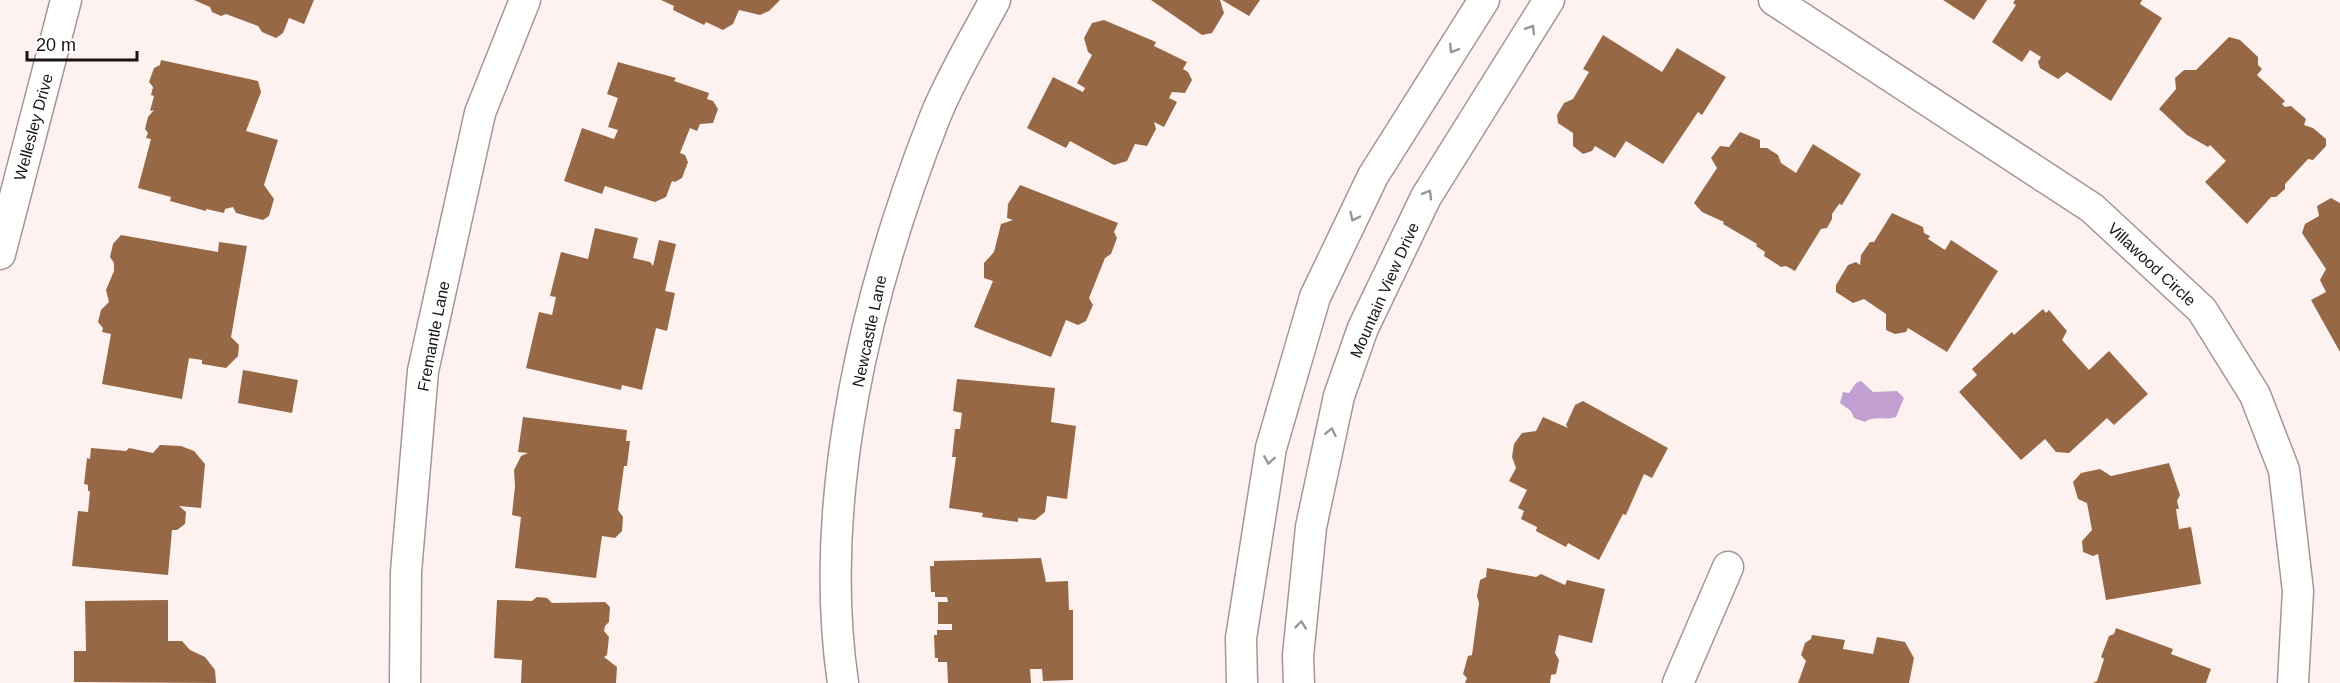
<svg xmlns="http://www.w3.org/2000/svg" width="2340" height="683" viewBox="0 0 2340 683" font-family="Helvetica,sans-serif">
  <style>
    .water { fill: #c1a0d1 }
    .building { fill: #976845 }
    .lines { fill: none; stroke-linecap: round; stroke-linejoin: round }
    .minor-casing { stroke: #a69594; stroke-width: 33 }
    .minor { stroke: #fff; stroke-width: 30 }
    .oneway { stroke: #989595 }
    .labels { text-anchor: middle; stroke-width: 6; stroke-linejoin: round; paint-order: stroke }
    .street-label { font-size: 16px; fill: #191313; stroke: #fff }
  </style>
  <rect width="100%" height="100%" fill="#fef2f1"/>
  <path class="water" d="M 1861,381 L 1873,392 L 1897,391 L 1904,398 L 1896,417 C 1885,421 1874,415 1865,422 L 1854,418 L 1851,411 L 1840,403 L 1843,392 L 1849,393 L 1856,383 Z"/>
  <g class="building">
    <path d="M 194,0 L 314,0 L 304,24 L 289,18 L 283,33 L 276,38 L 262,32 L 258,26 L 226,14 L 221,16 L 212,12 L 210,7 Z"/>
    <path d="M 661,0 L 780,0 L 769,11 L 760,15 L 739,10 L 733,24 L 723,30 L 706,22 L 704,25 L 673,10 L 674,6 Z"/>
    <path d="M 1151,0 L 1220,0 L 1224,13 L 1212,33 L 1202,35 Z"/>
    <path d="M 1222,0 L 1260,0 L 1249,16 Z"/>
    <path d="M 1943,0 L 1987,0 L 1974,20 Z"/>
    <path d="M 2015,0 L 2142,0 L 2140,4 L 2162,18 L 2111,101 L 2067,72 L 2058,79 L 2040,68 L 2038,62 L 2041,57 L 2030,50 L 2022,62 L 1992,42 L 2016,5 L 2013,3 Z"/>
    <path d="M 1104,20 L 1156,42 L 1154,46 L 1187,62 L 1183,69 L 1188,72 L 1192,80 L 1185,93 L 1172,92 L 1169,98 L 1177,102 L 1164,127 L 1154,122 L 1156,129 L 1147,146 L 1135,144 L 1127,161 L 1114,165 L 1070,141 L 1066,148 L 1027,128 L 1053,77 L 1083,92 L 1085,88 L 1077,83 L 1092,55 L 1088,52 L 1084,38 L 1092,23 Z"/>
    <path d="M 1603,35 L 1662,72 L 1677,48 L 1726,77 L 1702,115 L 1698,112 L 1663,164 L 1626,141 L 1615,158 L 1595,146 L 1592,151 L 1583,154 L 1573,146 L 1573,133 L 1558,123 L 1557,115 L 1564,103 L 1573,99 L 1589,72 L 1583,69 Z"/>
    <path d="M 2229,37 L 2240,40 L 2258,57 L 2258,65 L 2262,69 L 2257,75 L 2285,101 L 2282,104 L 2285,107 L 2291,106 L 2306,119 L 2304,125 L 2313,128 L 2326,139 L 2326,146 L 2313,160 L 2308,159 L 2285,184 L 2285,189 L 2276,197 L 2271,197 L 2247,224 L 2205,182 L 2226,161 L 2210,145 L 2208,147 L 2187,135 L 2159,109 L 2176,89 L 2175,78 L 2184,70 L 2196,70 Z"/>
    <path d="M 161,60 L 258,81 L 261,92 L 246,131 L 278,140 L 264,185 L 274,199 L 269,216 L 263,220 L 236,213 L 233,207 L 225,209 L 224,213 L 206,209 L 206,211 L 170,201 L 171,197 L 138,188 L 151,139 L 146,138 L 148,133 L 145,129 L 148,117 L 154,110 L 150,111 L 154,96 L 151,95 L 153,87 L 149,82 L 154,68 L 160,65 Z"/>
    <path d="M 618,62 L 676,78 L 674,81 L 709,93 L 707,99 L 713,101 L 718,109 L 713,123 L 700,124 L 697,131 L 690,128 L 680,153 L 685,155 L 688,162 L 682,178 L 675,182 L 672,181 L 666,197 L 655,202 L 605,186 L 602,194 L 564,181 L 582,128 L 614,139 L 618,130 L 608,127 L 618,98 L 607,94 Z"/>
    <path d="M 1740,132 L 1760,140 L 1760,148 L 1767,148 L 1778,155 L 1781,163 L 1796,173 L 1813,144 L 1861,174 L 1842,205 L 1839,204 L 1832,214 L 1832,219 L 1827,228 L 1821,229 L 1795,271 L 1786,266 L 1781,267 L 1764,256 L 1765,252 L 1756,246 L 1757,244 L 1723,224 L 1724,222 L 1702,212 L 1694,203 L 1717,168 L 1711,158 L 1720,146 L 1729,147 Z"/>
    <path d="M 1020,185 L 1118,223 L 1114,232 L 1117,238 L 1111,254 L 1105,258 L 1089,298 L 1093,305 L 1086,321 L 1078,325 L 1066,320 L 1051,357 L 974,327 L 993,281 L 984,278 L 984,263 L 994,252 L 1001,224 L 1013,220 L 1007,218 L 1008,204 Z"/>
    <path d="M 2331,198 L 2340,203 L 2340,352 L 2311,300 L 2326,292 L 2320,280 L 2326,269 L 2302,233 L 2305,224 L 2319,216 L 2317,206 Z"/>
    <path d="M 1892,213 L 1923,227 L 1924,233 L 1930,236 L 1928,239 L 1945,250 L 1951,240 L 1998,271 L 1947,352 L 1908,328 L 1906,332 L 1895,334 L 1886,330 L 1886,314 L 1864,299 L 1853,303 L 1836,292 L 1836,285 L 1848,265 L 1856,262 L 1860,265 L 1861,255 L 1870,242 L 1874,242 Z"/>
    <path d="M 595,228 L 638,238 L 633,258 L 650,262 L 653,266 L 659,240 L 676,244 L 665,291 L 675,293 L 667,331 L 656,328 L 642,390 L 622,385 L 621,390 L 526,368 L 539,312 L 552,315 L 556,297 L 550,296 L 561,252 L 588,259 Z"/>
    <path d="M 121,235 L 218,252 L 219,242 L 247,246 L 231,337 L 239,345 L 238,356 L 226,368 L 202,364 L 202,360 L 189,358 L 182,399 L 102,384 L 111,334 L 102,332 L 103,328 L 98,322 L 101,310 L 109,302 L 106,290 L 114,271 L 114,263 L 110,257 L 113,244 Z"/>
    <path d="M 2043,309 L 2046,313 L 2049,310 L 2067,331 L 2062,340 L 2089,370 L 2109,351 L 2148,394 L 2114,425 L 2107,418 L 2069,453 L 2056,452 L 2045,439 L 2021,460 L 1959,392 L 1977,375 L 1972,369 L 2012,332 L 2014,335 Z"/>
    <path d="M 243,370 L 298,380 L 292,413 L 238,403 Z"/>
    <path d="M 957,379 L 1055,388 L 1051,422 L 1076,426 L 1067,499 L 1047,496 L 1045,512 L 1035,520 L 1018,518 L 1018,522 L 982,517 L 983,513 L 949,508 L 956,457 L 952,457 L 955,429 L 960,429 L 962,413 L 953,411 Z"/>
    <path d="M 1583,401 L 1668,448 L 1652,478 L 1644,474 L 1626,515 L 1623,514 L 1599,560 L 1568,543 L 1566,547 L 1536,531 L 1537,527 L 1521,519 L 1524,511 L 1518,508 L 1527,490 L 1509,481 L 1516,468 L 1512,457 L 1514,444 L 1522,433 L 1536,431 L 1543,417 L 1568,428 L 1566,425 L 1575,405 Z"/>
    <path d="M 523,417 L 627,430 L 626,441 L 630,441 L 627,466 L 624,466 L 618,510 L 623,517 L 622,531 L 615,538 L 602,536 L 596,578 L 515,568 L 521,517 L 512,515 L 515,486 L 514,470 L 521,456 L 528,453 L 518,452 Z"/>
    <path d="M 160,445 L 181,446 L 194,451 L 205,464 L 201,508 L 179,506 L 186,512 L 185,524 L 177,530 L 172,530 L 168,575 L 72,566 L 78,511 L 88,512 L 90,491 L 88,491 L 88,485 L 84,484 L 87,458 L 90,459 L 91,448 L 126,451 L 129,448 L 153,453 Z"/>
    <path d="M 2169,463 L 2180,495 L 2177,501 L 2179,509 L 2176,509 L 2179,529 L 2191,527 L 2201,584 L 2106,600 L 2098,554 L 2093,556 L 2083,552 L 2082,541 L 2092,530 L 2087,503 L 2078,499 L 2073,482 L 2081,473 L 2100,469 L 2111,476 Z"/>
    <path d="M 1041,558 L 1046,582 L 1068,581 L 1069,610 L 1073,610 L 1073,680 L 1043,681 L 1042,669 L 1030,669 L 1031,683 L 948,683 L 947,662 L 938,662 L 938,658 L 935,658 L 934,635 L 937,635 L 937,630 L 952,630 L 952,624 L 938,624 L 938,602 L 948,602 L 947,597 L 935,597 L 935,592 L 931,592 L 930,566 L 934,566 L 934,561 Z"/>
    <path d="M 1487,568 L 1536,577 L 1541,574 L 1565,585 L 1567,580 L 1605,589 L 1592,643 L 1559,635 L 1555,653 L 1559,660 L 1556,674 L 1551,675 L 1550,683 L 1465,683 L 1467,678 L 1463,674 L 1468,656 L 1472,655 L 1479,603 L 1477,596 L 1480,580 L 1486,577 Z"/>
    <path d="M 537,597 L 547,598 L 552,603 L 605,602 L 610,607 L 609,622 L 605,626 L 604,631 L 609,637 L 607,655 L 604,657 L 617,667 L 616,683 L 521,683 L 522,660 L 494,658 L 497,600 L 532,601 Z"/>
    <path d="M 168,600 L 168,641 L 182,641 L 190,650 L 205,657 L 215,670 L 216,683 L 74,682 L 74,651 L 86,651 L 85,601 Z"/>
    <path d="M 2116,628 L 2173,649 L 2171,654 L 2211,669 L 2206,683 L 2093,683 L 2097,681 L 2104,659 L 2101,657 L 2109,636 L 2114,634 Z"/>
    <path d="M 1812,635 L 1845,640 L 1843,649 L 1873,654 L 1877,637 L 1905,642 L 1914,658 L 1909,683 L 1798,683 L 1806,661 L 1801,655 L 1805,643 L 1811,639 Z"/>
  </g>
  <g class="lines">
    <g class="minor-casing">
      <g id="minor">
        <path d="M 1774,0 L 2092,208 L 2202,310 L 2255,395 L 2284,470 L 2298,591 L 2293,683"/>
        <path d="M 0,254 L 66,0"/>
        <path d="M 405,683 L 406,572 L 423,371 L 480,113 L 525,0"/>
        <path d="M 843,683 C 816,498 867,289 935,117 C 951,77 975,38 995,0"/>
        <path d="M 1242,683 L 1241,638 L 1271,448 L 1315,297 L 1373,176 L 1484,0"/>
        <path d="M 1299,683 L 1298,656 L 1311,527 L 1339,396 L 1363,328 L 1426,197 L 1549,0"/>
        <path d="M 1678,683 L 1728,567"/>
      </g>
    </g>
    <use href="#minor" class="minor"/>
  </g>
  <defs><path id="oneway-chevron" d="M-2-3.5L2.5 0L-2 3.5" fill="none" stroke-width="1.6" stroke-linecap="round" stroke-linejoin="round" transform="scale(1.5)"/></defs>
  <g class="oneway">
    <use href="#oneway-chevron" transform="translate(1531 29) rotate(-58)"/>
    <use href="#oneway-chevron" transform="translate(1453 49) rotate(122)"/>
    <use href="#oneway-chevron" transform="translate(1428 194) rotate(-60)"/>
    <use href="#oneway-chevron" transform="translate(1354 217) rotate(116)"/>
    <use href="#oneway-chevron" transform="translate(1331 432) rotate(-78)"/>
    <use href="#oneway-chevron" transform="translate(1269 460) rotate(99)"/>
    <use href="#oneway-chevron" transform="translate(1301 625) rotate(-84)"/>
  </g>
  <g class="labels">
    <g class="street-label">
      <text transform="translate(33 127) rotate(-75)" y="6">Wellesley Drive</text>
      <text transform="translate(2152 264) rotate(43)" y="6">Villawood Circle</text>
      <text transform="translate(1384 290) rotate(-66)" y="6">Mountain View Drive</text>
      <text transform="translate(869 331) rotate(-78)" y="6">Newcastle Lane</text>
      <text transform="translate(433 336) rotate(-79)" y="6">Fremantle Lane</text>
    </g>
  </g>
  <path d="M27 51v9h110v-9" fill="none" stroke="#191313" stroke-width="3"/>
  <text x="36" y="51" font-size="18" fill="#191313" stroke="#ffffff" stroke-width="4.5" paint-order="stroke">20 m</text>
</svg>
